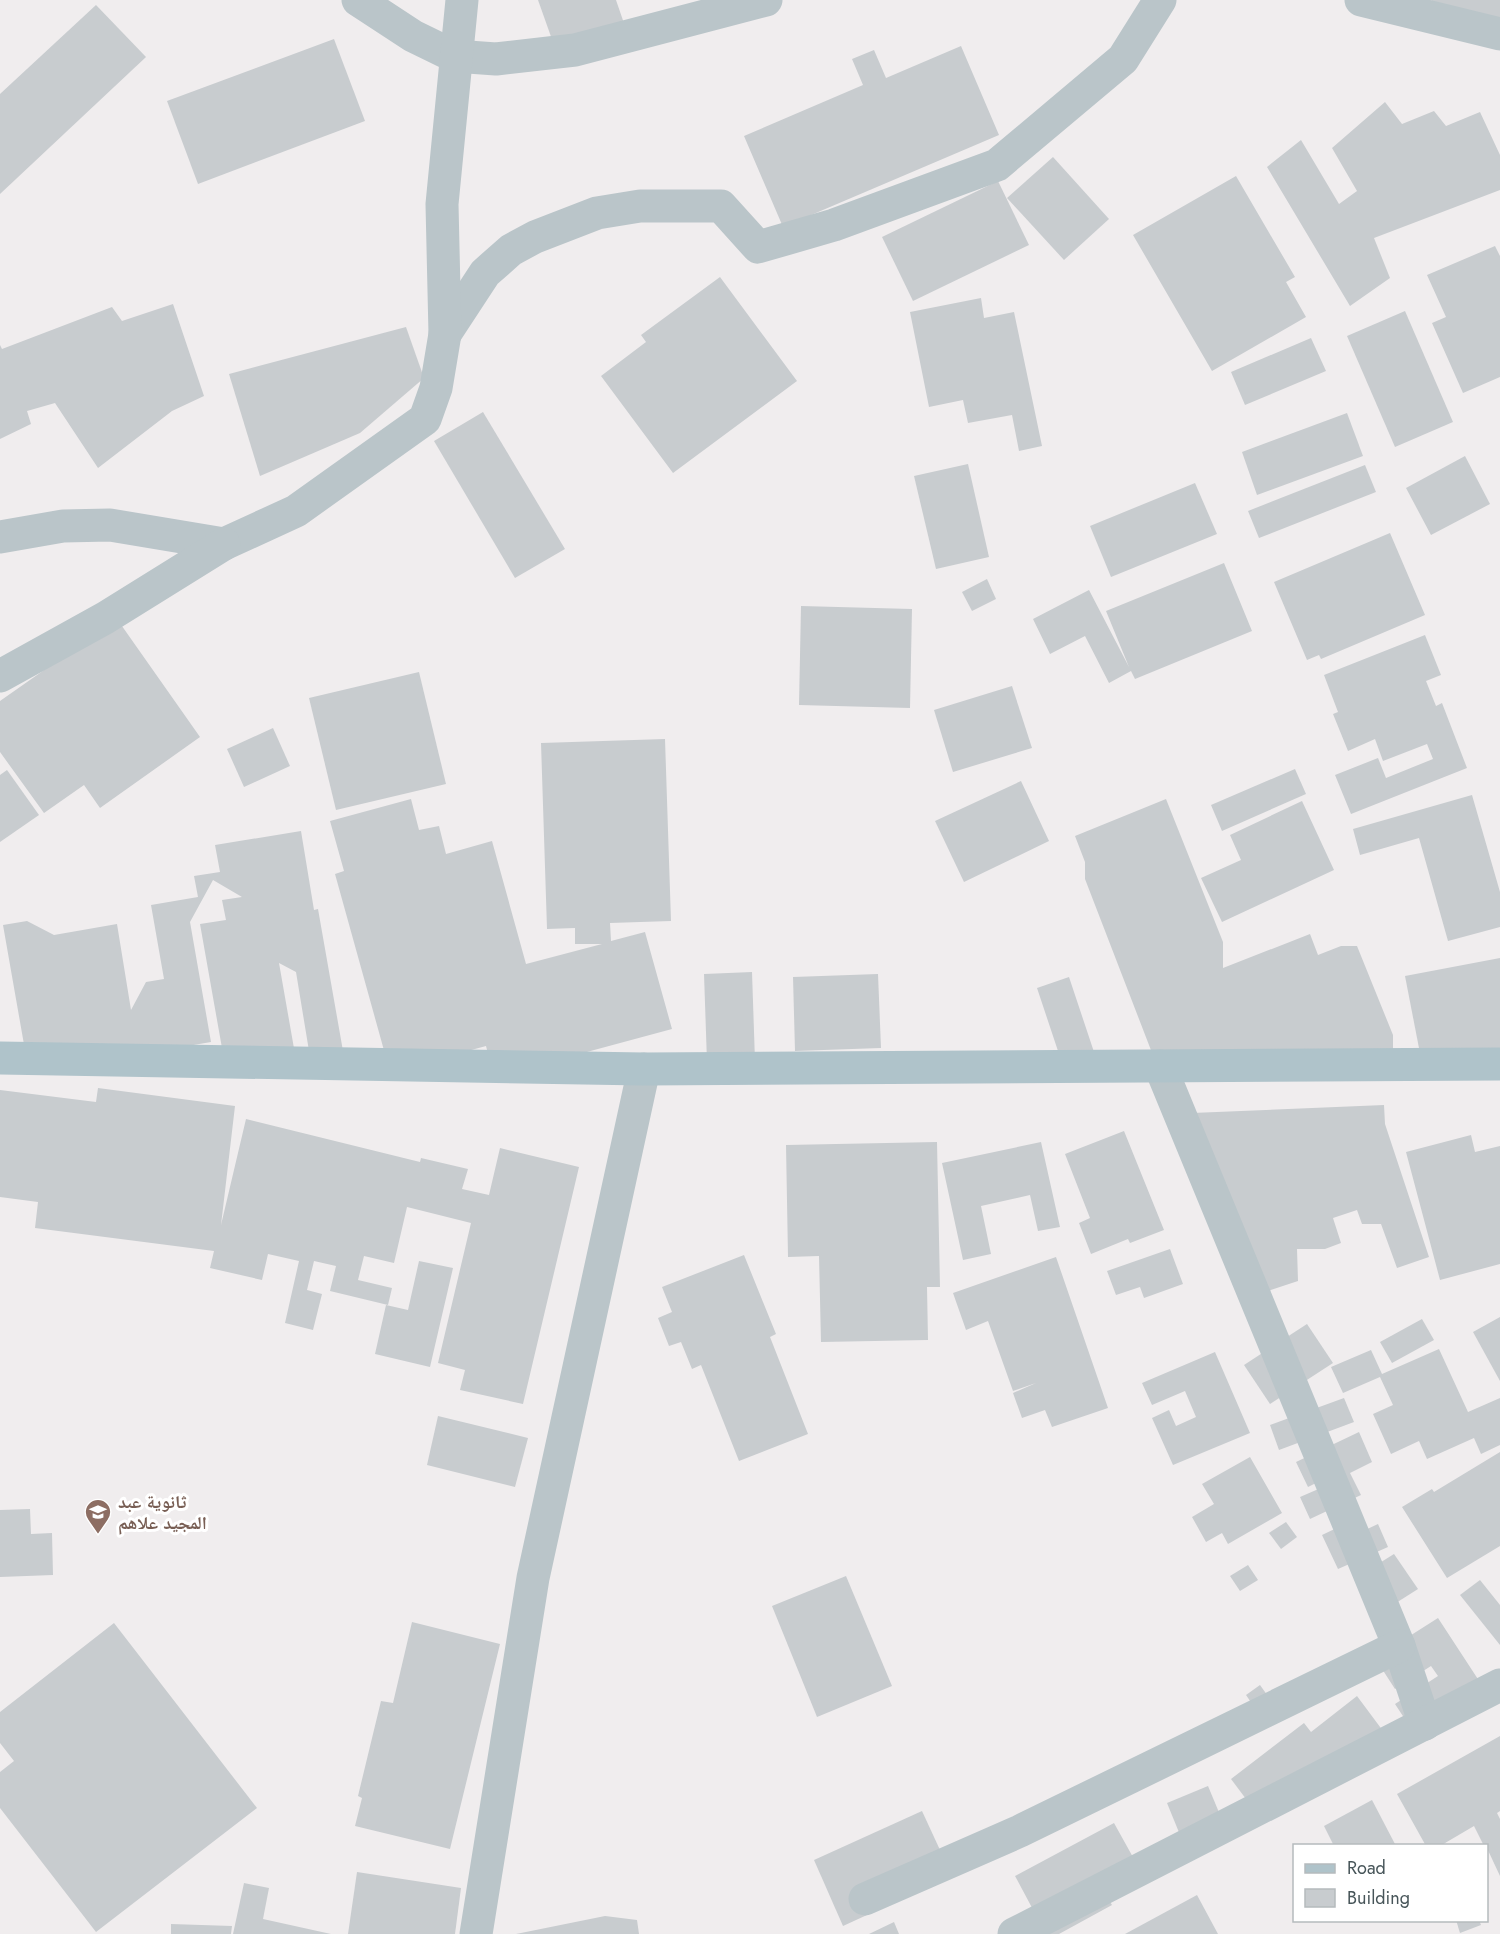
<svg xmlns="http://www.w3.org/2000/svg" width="1500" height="1934" viewBox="0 0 1500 1934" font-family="Jost,'Noto Naskh Arabic',sans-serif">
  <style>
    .building { fill: #c8cccf }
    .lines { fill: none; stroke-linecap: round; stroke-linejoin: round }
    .minor { stroke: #bac5c9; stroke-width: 33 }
    .major { stroke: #afc3ca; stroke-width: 33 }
    .labels { text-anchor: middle; stroke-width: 6; stroke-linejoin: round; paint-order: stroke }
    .education-label { font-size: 18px; font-weight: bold; fill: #785e54; stroke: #fff; text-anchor: start }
  </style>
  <rect width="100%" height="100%" fill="#f0edee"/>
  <g class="building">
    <path d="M 538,0 L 616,0 L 629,38 L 560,62 Z"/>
    <path d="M 1432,0 L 1500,0 L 1500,23 L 1421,8 Z"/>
    <path d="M 96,5 L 146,57 L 0,194 L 0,94 Z"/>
    <path d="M 334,39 L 365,121 L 198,184 L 167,101 Z"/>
    <path d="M 961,46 L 999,135 L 783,227 L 744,136 L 863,85 L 852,59 L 874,50 L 886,78 Z"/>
    <path d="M 1385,102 L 1402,124 L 1434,111 L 1446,126 L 1480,112 L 1500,155 L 1500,190 L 1374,238 L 1390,278 L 1350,306 L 1267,167 L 1301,140 L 1339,204 L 1357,191 L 1332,148 Z"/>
    <path d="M 1053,157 L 1109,219 L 1064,260 L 1007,198 Z"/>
    <path d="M 1236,176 L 1295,277 L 1286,282 L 1306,317 L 1212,371 L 1133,235 Z"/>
    <path d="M 998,181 L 1029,245 L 913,301 L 882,237 Z"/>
    <path d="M 1495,246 L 1500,256 L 1500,377 L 1463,393 L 1432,323 L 1446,317 L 1427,275 Z"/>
    <path d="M 720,277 L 797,381 L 673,473 L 601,376 L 646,342 L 641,335 Z"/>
    <path d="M 981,298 L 984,318 L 1014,312 L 1042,446 L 1019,451 L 1012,415 L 968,423 L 963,400 L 929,407 L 910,312 Z"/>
    <path d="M 173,304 L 204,396 L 172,411 L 98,468 L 55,403 L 27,411 L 31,424 L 0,439 L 0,345 L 2,349 L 112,307 L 122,321 Z"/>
    <path d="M 1405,311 L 1453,422 L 1395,447 L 1347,336 Z"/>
    <path d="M 406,327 L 424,378 L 360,433 L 260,476 L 229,374 Z"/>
    <path d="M 1311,338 L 1326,371 L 1245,405 L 1231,372 Z"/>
    <path d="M 483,412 L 565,549 L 515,578 L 434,441 Z"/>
    <path d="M 1347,413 L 1363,456 L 1257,495 L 1242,452 Z"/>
    <path d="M 1465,456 L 1490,504 L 1431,535 L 1406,488 Z"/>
    <path d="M 968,464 L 989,557 L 936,569 L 914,476 Z"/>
    <path d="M 1365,465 L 1376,492 L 1259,538 L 1248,511 Z"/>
    <path d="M 1195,483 L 1217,534 L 1111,577 L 1090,526 Z"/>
    <path d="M 1390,533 L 1425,615 L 1321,659 L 1319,655 L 1307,660 L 1274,582 Z"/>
    <path d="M 1224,563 L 1252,631 L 1135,679 L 1131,671 L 1109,683 L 1085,636 L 1050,654 L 1033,619 L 1089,590 L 1129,667 L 1106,611 Z"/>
    <path d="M 987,579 L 996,599 L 972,611 L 962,592 Z"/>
    <path d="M 801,606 L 912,609 L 910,708 L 799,705 Z"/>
    <path d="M 117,619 L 200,737 L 100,808 L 84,785 L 44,813 L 0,752 L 0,701 Z"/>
    <path d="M 1425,635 L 1441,675 L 1426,681 L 1436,706 L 1442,703 L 1467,768 L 1351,814 L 1335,775 L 1378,758 L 1386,778 L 1433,759 L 1427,744 L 1383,761 L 1375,739 L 1348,751 L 1333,714 L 1338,712 L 1324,675 Z"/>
    <path d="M 419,672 L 446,784 L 336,810 L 309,698 Z"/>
    <path d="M 1012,686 L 1032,748 L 953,772 L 934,710 Z"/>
    <path d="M 273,728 L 290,766 L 244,787 L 227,749 Z"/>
    <path d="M 665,739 L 671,921 L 610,923 L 611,941 L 645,932 L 672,1029 L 494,1077 L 486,1046 L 390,1072 L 335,874 L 344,871 L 330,821 L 411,799 L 419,830 L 439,826 L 446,854 L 492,841 L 526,964 L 602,944 L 575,944 L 575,928 L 547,929 L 541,743 Z"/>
    <path d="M 1295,769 L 1306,794 L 1222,831 L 1211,805 Z"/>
    <path d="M 7,770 L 39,815 L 0,842 L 0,775 Z"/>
    <path d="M 1021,781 L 1049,841 L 964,882 L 935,821 Z"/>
    <path d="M 1472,795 L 1500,892 L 1500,927 L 1448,941 L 1419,838 L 1360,855 L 1353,829 Z"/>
    <path d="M 1166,799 L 1223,942 L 1223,968 L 1310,934 L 1318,955 L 1341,946 L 1357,946 L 1393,1035 L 1393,1057 L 1154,1058 L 1085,879 L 1085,862 L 1075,836 Z"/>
    <path d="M 1302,801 L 1334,870 L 1222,922 L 1201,878 L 1241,860 L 1230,835 Z"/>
    <path d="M 301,831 L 314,910 L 318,909 L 343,1051 L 310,1057 L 296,972 L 279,963 L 295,1054 L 225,1065 L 200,924 L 226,920 L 222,900 L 242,897 L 213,880 L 190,922 L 211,1042 L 29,1073 L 3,925 L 27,921 L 54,935 L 117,924 L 131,1010 L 146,982 L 164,979 L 151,905 L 198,897 L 194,876 L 220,872 L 215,845 Z"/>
    <path d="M 1500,958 L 1500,1064 L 1425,1079 L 1405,976 Z"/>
    <path d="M 752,972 L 755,1061 L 707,1062 L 704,974 Z"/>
    <path d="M 878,974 L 881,1048 L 795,1051 L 793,977 Z"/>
    <path d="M 1069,977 L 1094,1052 L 1062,1063 L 1037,988 Z"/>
    <path d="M 98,1088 L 235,1106 L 221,1225 L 246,1119 L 420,1162 L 421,1158 L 468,1169 L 462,1189 L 489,1195 L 500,1148 L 579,1167 L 523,1404 L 460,1390 L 465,1370 L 438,1363 L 471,1223 L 407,1207 L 394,1263 L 364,1256 L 358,1280 L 392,1288 L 388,1305 L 330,1291 L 336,1266 L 314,1261 L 307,1290 L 322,1294 L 313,1330 L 285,1323 L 299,1261 L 268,1254 L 262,1280 L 210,1268 L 214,1251 L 35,1228 L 38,1202 L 0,1197 L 0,1090 L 96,1102 Z"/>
    <path d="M 1384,1105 L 1385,1124 L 1429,1257 L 1397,1268 L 1381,1224 L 1362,1224 L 1357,1210 L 1333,1218 L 1341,1243 L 1325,1249 L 1297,1249 L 1298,1281 L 1268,1291 L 1192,1113 Z"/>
    <path d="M 1124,1131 L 1164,1230 L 1130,1243 L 1128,1239 L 1091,1254 L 1079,1223 L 1090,1218 L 1065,1154 Z"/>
    <path d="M 1471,1135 L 1475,1152 L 1500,1146 L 1500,1264 L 1440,1280 L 1406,1152 Z"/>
    <path d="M 937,1142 L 940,1287 L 927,1287 L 928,1340 L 821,1342 L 819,1256 L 788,1257 L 786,1145 Z"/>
    <path d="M 1041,1142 L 1060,1227 L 1038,1231 L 1030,1195 L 981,1206 L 991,1254 L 963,1260 L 942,1163 Z"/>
    <path d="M 1170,1249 L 1183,1284 L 1144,1298 L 1140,1287 L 1116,1295 L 1107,1271 Z"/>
    <path d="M 744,1255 L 776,1334 L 770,1337 L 808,1434 L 739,1461 L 701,1365 L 692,1369 L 681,1342 L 669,1346 L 658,1318 L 672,1312 L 662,1287 Z"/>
    <path d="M 1056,1257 L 1108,1408 L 1052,1427 L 1045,1410 L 1022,1418 L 1013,1393 L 1036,1383 L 1013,1391 L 988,1321 L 966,1330 L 953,1293 Z"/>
    <path d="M 419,1261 L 453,1268 L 430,1367 L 375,1354 L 386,1305 L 408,1310 Z"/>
    <path d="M 1500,1317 L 1500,1381 L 1473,1332 Z"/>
    <path d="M 1422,1319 L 1434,1340 L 1392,1363 L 1380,1342 Z"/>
    <path d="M 1307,1324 L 1333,1363 L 1270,1404 L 1244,1365 Z"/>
    <path d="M 1439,1349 L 1468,1412 L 1500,1398 L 1500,1445 L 1481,1454 L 1474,1438 L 1427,1459 L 1419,1441 L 1391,1454 L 1373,1414 L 1393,1405 L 1380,1377 L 1343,1393 L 1331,1367 L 1371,1350 L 1382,1374 Z"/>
    <path d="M 1215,1352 L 1250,1433 L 1173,1465 L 1152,1418 L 1169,1410 L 1176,1426 L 1196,1417 L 1185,1391 L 1152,1405 L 1142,1383 Z"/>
    <path d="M 1344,1398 L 1354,1422 L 1279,1450 L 1270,1425 Z"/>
    <path d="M 438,1416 L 528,1438 L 515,1487 L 427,1465 Z"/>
    <path d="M 1359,1432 L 1372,1462 L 1350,1473 L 1361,1495 L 1310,1519 L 1300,1497 L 1330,1484 L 1326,1478 L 1308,1487 L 1296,1462 Z"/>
    <path d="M 1500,1452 L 1500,1546 L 1447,1578 L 1402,1507 L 1432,1489 L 1434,1492 Z"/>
    <path d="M 1250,1457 L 1282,1513 L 1228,1544 L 1222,1533 L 1206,1542 L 1192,1517 L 1214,1504 L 1202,1484 Z"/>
    <path d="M 30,1509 L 31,1534 L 52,1533 L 53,1575 L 0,1577 L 0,1510 Z"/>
    <path d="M 1286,1522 L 1297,1537 L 1281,1549 L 1269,1533 Z"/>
    <path d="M 1378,1524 L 1388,1547 L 1338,1569 L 1322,1535 L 1343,1525 L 1348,1538 Z"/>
    <path d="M 1394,1554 L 1418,1589 L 1377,1615 L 1354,1579 Z"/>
    <path d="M 1248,1565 L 1258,1580 L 1240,1591 L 1230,1576 Z"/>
    <path d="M 846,1576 L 892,1686 L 817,1717 L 772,1606 Z"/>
    <path d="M 1480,1580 L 1500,1605 L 1500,1645 L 1460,1595 Z"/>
    <path d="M 1438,1618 L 1487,1693 L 1418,1739 L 1395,1704 L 1438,1676 L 1431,1666 L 1395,1689 L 1375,1658 Z"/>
    <path d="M 412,1622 L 500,1644 L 450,1849 L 355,1826 L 362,1798 L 358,1796 L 381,1701 L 393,1703 Z"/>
    <path d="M 114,1623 L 257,1808 L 96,1932 L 0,1808 L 0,1772 L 14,1761 L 0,1743 L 0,1712 Z"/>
    <path d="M 1260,1685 L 1278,1710 L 1263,1720 L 1246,1695 Z"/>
    <path d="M 1357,1696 L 1386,1735 L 1264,1823 L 1231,1779 L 1304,1723 L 1311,1732 Z"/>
    <path d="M 1500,1736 L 1500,1811 L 1497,1813 L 1500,1819 L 1500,1876 L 1486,1846 L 1484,1846 L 1474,1826 L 1440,1846 L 1426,1846 L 1397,1794 Z"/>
    <path d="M 1208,1786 L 1228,1834 L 1187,1852 L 1167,1803 Z"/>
    <path d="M 1372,1800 L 1396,1846 L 1334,1846 L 1324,1826 Z"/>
    <path d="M 922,1811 L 952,1876 L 843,1926 L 814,1860 Z"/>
    <path d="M 1114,1823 L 1144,1877 L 1107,1897 L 1112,1905 L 1059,1934 L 1046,1934 L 1015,1876 Z"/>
    <path d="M 357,1872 L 461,1888 L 455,1934 L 348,1934 Z"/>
    <path d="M 244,1883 L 269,1888 L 263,1919 L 331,1934 L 233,1934 Z"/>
    <path d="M 1197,1895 L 1218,1934 L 1125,1934 Z"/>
    <path d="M 605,1916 L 637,1920 L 639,1934 L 516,1934 Z"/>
    <path d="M 1456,1920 L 1479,1920 L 1481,1925 L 1460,1933 Z"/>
    <path d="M 894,1922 L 899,1934 L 869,1934 Z"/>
    <path d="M 171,1924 L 232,1926 L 231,1934 L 171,1934 Z"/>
  </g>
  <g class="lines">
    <g class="minor">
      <path d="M 358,0 L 413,36 L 454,56 L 496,59 L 575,50 L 766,0"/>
      <path d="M 1361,0 L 1500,34"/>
      <path d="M 445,334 L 485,273 L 511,250 L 535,237 L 597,213 L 640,206 L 721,206 L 758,247 L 834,225 L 997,165 L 1123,59 L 1160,0"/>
      <path d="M 0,537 L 63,526 L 110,525 L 224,544 L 296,511 L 425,419 L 436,388 L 445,334 L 442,204 L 462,0"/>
      <path d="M 0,676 L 105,618 L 224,544"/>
      <path d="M 1160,1066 L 1399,1646 L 1425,1724"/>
      <path d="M 865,1899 L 1020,1831 L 1399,1646"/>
      <path d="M 476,1934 L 533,1578 L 644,1069"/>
      <path d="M 1014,1934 L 1500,1685"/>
    </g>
    <path class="major" d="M 0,1058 L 644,1069 L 1500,1064"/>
  </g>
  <defs>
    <g id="school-pin" transform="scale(1.35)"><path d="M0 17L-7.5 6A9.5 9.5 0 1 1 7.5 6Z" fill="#8d6e63" stroke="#fff"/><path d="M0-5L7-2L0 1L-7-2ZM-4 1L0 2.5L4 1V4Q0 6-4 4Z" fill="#fff"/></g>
  </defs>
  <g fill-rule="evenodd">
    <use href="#school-pin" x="98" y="1512"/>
  </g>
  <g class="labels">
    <g class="education-label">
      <text x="118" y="1508">ثانوية عبد<tspan x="118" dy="21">المجيد علاهم</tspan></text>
    </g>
  </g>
  <rect x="1293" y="1844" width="195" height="78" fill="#ffffff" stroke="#b5bbbd" stroke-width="1.5"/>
  <rect x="1305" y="1864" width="30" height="9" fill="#afc3ca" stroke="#b5bbbd" stroke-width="1.5"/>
  <text x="1347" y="1874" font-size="18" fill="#475559">Road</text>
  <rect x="1305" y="1889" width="30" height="18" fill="#c8cccf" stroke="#b5bbbd" stroke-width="1.5"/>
  <text x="1347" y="1904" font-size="18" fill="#475559">Building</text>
</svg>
